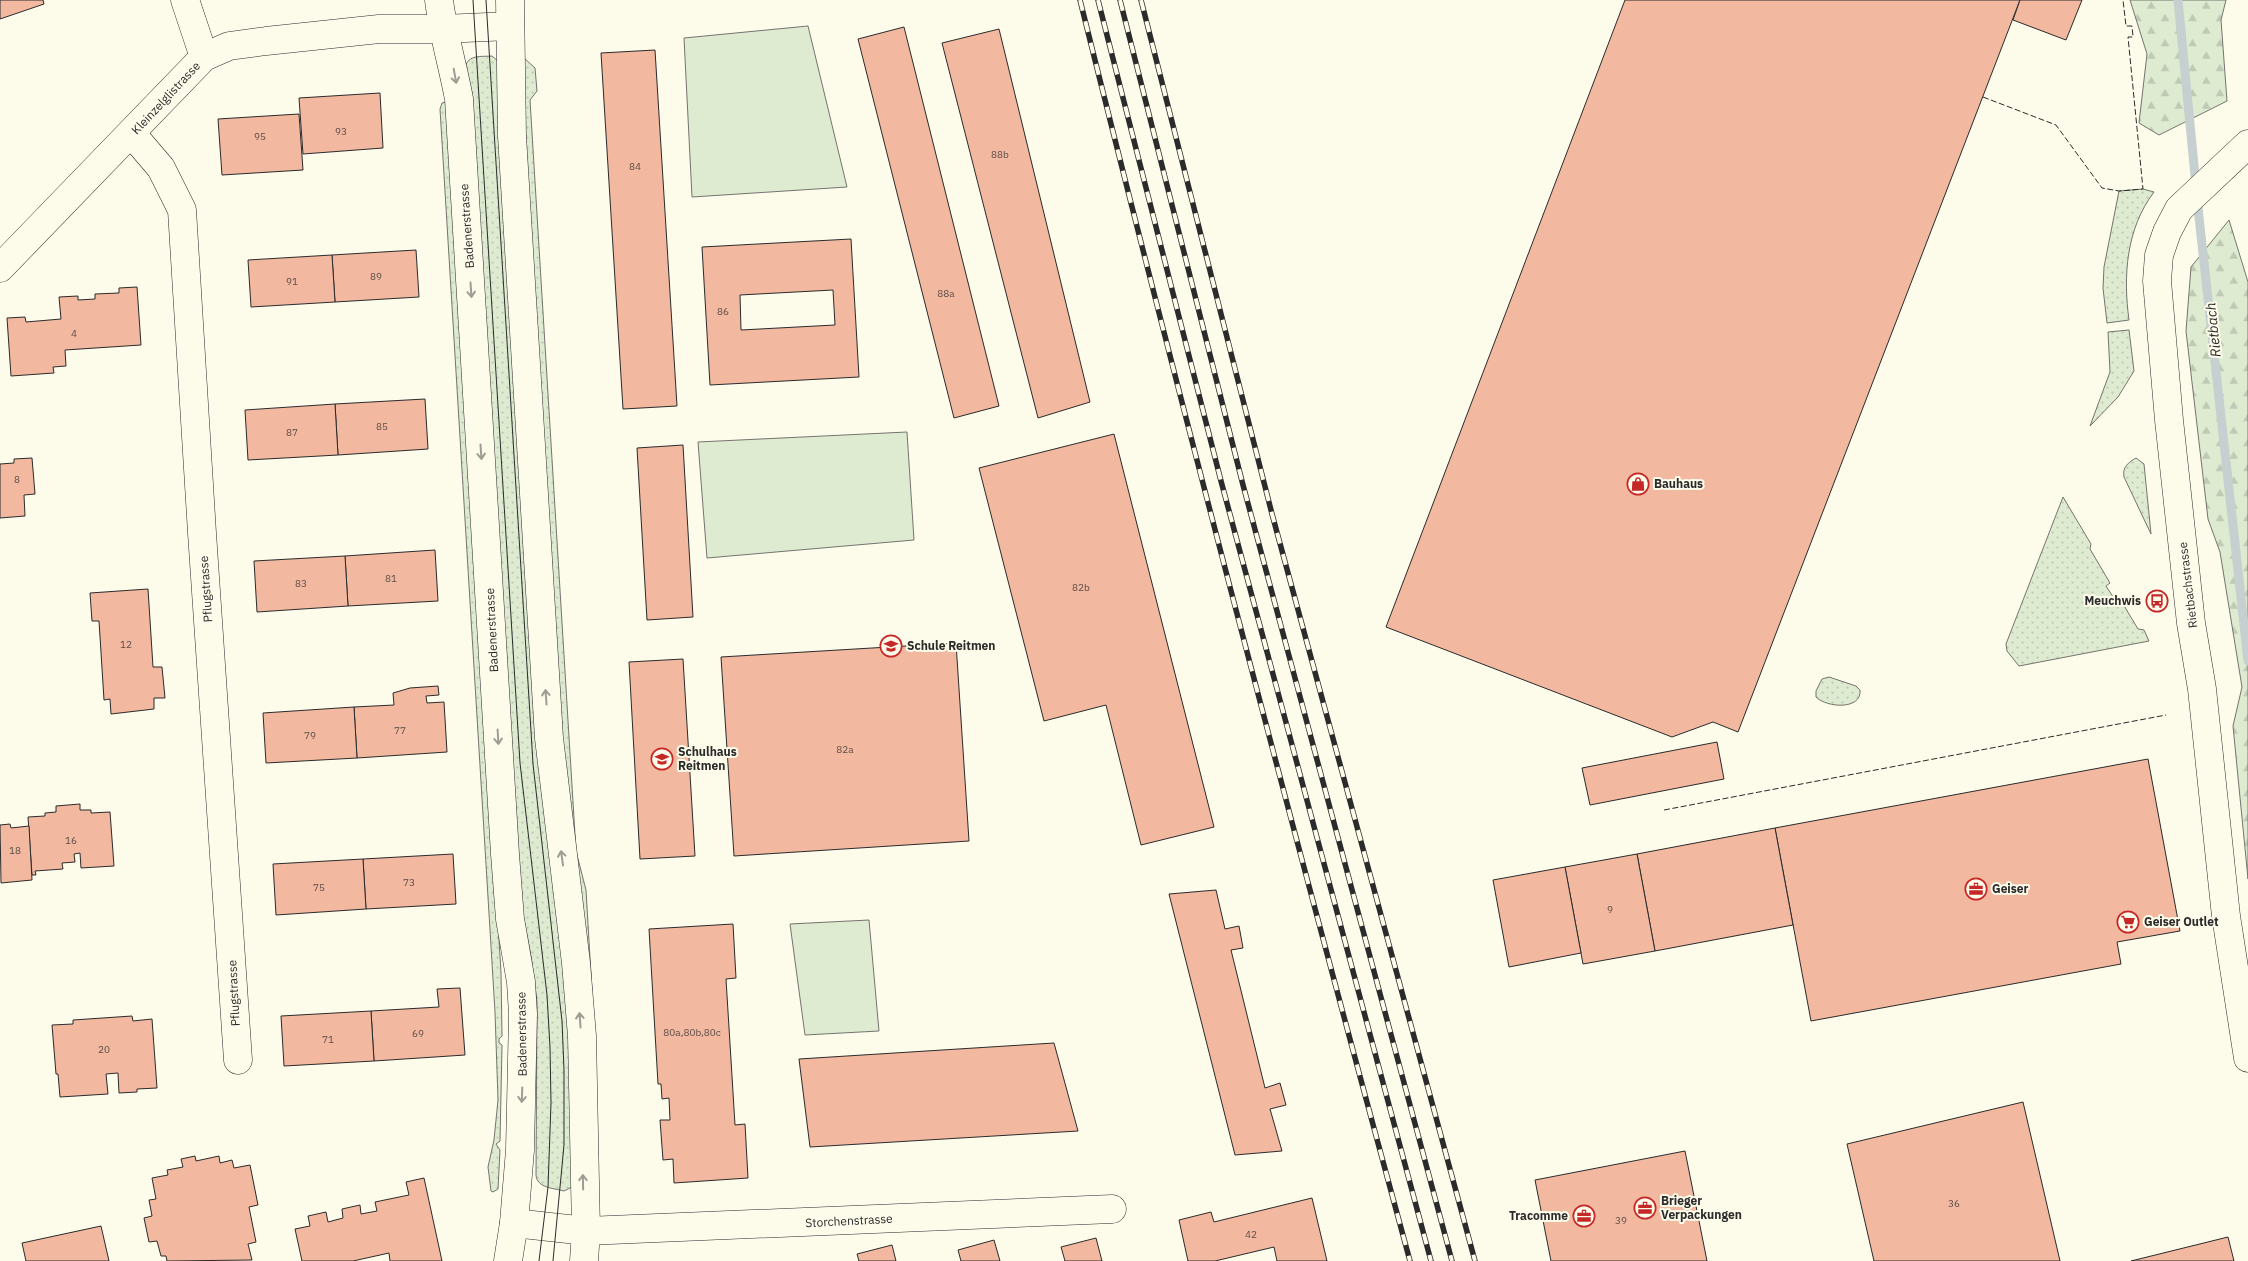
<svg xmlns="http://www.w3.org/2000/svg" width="2248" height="1261" viewBox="0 0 2248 1261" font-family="'IBM Plex Sans',sans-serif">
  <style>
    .grass { fill: url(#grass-dots); stroke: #74746e }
    .forest { fill: url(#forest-firs); stroke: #74746e }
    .park { fill: #deebd1; stroke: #74746e }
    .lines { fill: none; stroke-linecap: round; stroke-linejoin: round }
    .stream { stroke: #c7d0d0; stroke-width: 9 }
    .building { fill: #f2b8a0; stroke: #2b2b2b; fill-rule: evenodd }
    .minor-casing { stroke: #2b2b2b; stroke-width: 29 }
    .major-casing { stroke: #2b2b2b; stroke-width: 29 }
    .minor { stroke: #fdfbea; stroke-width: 28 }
    .major { stroke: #fdfbea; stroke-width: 28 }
    .tram { stroke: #2b2b2b; stroke-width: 1 }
    .rail-casing { stroke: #2b2b2b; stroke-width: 5.5 }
    .rail { stroke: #fdfbea; stroke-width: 4; stroke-dasharray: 11; stroke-linecap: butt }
    .fence { stroke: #2b2b2b; stroke-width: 1; stroke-dasharray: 6 2.5; stroke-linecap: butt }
    .oneway { stroke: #9e9d94 }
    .labels { text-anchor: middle; stroke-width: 4; stroke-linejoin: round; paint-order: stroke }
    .number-label { font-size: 10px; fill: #5d4e48 }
    .street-label { font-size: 12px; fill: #2b2b2b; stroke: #fdfbea }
    .poi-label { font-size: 12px; font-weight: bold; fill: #2b2b2b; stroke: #fdfbea; text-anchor: start }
    .water-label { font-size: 14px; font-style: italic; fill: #2b2b2b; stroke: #fdfbea }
  </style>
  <defs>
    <pattern id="grass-dots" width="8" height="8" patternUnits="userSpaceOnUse" patternTransform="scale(1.25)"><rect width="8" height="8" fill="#deebd1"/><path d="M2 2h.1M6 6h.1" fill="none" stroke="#bfcab4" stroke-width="1.8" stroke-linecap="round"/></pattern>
    <pattern id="forest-firs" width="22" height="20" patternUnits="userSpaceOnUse" patternTransform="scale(1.25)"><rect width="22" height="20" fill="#deebd1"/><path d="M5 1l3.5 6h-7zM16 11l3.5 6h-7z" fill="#bfcab4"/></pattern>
  </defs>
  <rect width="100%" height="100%" fill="#fdfbea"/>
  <g class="grass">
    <path d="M 492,56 L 498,61 L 570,1016 L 572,1187 L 564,1191 C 553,1188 537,1188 536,1175 L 537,1002 L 531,956 L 520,899 L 465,67 C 469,54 481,57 492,56 Z"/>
    <path d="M 524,58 L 535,68 L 537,91 L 530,100 L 576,851 L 586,890 L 595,1042 L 563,757 L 522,128 Z"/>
    <path d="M 446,102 L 465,368 L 501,973 L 502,1036 L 499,1039 L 499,1043 L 502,1045 L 500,1141 L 496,1144 L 500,1150 L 498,1189 L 493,1192 L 491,1191 L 488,1167 L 494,1140 L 498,1100 L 495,1012 L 440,109 L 442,103 Z"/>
    <path d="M 2143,189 L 2154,192 C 2126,229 2123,276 2129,320 L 2107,323 L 2103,288 L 2104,267 L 2119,191 Z"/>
    <path d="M 2129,330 L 2134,371 L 2118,397 L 2090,426 L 2110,372 L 2108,332 Z"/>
    <path d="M 2136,458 L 2144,464 L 2151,534 L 2124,477 C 2122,467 2129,462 2136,458 Z"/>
    <path d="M 2063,497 L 2091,544 L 2090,549 L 2110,583 L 2106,586 L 2119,606 L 2123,604 L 2138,629 L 2144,630 L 2149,641 L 2019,666 L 2007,651 L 2006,644 Z"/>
    <path d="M 1829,677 L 1856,686 L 1860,690 C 1862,710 1827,708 1816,697 L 1816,691 L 1822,679 Z"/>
  </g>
  <g class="forest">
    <path d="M 2130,0 L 2226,0 L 2221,20 L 2227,101 L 2159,135 L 2139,123 L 2147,54 Z"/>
    <path d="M 2229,220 L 2248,282 L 2248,879 L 2233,726 L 2242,687 L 2220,552 L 2208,519 L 2186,331 L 2191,267 Z"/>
  </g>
  <g class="park">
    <path d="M 808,26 L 847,187 L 692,197 L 684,38 Z"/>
    <path d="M 907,432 L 914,540 L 707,558 L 698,442 Z"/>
    <path d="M 869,920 L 879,1031 L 805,1035 L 790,924 Z"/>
  </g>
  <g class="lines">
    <g class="stream">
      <path d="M 2178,0 L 2196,186"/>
      <path d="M 2197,199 L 2248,661"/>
    </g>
  </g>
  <g class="building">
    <path d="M 0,0 L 43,0 L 44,4 L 0,19 Z"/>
    <path d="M 1625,0 L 2020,0 L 1738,732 L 1713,722 L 1672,737 L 1386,627 Z"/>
    <path d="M 2020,0 L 2082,0 L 2066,40 L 2013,20 Z"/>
    <path d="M 904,27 L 999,406 L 954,418 L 858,39 Z"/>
    <path d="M 999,29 L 1090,402 L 1038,418 L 942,43 Z"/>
    <path d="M 655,50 L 677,406 L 623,409 L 601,53 Z"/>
    <path d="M 380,93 L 383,148 L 303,154 L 299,98 Z"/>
    <path d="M 299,114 L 303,170 L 222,175 L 218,119 Z"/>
    <path d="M 851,239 L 859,377 L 710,385 L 702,247 ZM 833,290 L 835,325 L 741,330 L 740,295 Z"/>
    <path d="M 416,250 L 419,297 L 335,302 L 332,255 Z"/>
    <path d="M 332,255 L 335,302 L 251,307 L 248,260 Z"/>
    <path d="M 137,287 L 141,345 L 65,350 L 66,366 L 53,367 L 54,373 L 11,376 L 7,318 L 25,317 L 26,322 L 61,319 L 59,297 L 78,296 L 78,300 L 95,299 L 95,294 L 119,293 L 119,288 Z"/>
    <path d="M 425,399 L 428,449 L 338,455 L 335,404 Z"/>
    <path d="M 335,404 L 338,455 L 248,460 L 245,410 Z"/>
    <path d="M 1114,434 L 1214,827 L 1141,845 L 1106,705 L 1044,721 L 979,468 Z"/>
    <path d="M 683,445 L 693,617 L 647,620 L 637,448 Z"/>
    <path d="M 32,458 L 35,494 L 24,495 L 25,516 L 0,518 L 0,464 L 14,463 L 14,459 Z"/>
    <path d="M 435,550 L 438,601 L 348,606 L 345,556 Z"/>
    <path d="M 345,556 L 348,606 L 257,612 L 254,561 Z"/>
    <path d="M 148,589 L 153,667 L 162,667 L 165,698 L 154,698 L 154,709 L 111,714 L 110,699 L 104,700 L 99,621 L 92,621 L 90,593 Z"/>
    <path d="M 956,643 L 969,841 L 734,856 L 721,657 Z"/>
    <path d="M 683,659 L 695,856 L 640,859 L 629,662 Z"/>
    <path d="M 438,686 L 439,695 L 426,696 L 427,703 L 444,702 L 447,752 L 357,758 L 354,707 L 394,705 L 393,693 L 410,688 Z"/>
    <path d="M 354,707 L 357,758 L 266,763 L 263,713 Z"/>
    <path d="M 1717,742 L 1724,779 L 1590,805 L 1582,768 Z"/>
    <path d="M 2148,759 L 2180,931 L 2117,942 L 2121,964 L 1811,1021 L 1775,828 Z"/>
    <path d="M 80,804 L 80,810 L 91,810 L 91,813 L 110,812 L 114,866 L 81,868 L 80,853 L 74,854 L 75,862 L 62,863 L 63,869 L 35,871 L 36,875 L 32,875 L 28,817 L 45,816 L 45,813 L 56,812 L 56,806 Z"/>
    <path d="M 10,824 L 11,828 L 29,826 L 32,880 L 1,883 L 0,825 Z"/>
    <path d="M 1775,828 L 1793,925 L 1655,951 L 1637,854 Z"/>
    <path d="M 453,854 L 456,904 L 366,909 L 363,859 Z"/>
    <path d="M 1637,854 L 1655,951 L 1583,964 L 1565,867 Z"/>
    <path d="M 363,859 L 366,909 L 276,915 L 273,864 Z"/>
    <path d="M 1565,867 L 1581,953 L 1509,967 L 1493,880 Z"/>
    <path d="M 1216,890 L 1225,929 L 1239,926 L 1243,948 L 1231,950 L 1265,1088 L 1280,1083 L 1286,1105 L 1270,1109 L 1282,1151 L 1235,1155 L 1169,894 Z"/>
    <path d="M 733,924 L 736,978 L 726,979 L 735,1125 L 745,1124 L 748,1178 L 674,1183 L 673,1159 L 663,1160 L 660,1120 L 670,1120 L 669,1098 L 662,1099 L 661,1084 L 658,1084 L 649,929 Z"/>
    <path d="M 460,988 L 465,1055 L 374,1061 L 371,1011 L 439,1007 L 437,989 Z"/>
    <path d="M 371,1011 L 374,1061 L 284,1066 L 281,1016 Z"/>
    <path d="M 132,1016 L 133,1021 L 152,1019 L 157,1088 L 137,1089 L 137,1092 L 119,1093 L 118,1073 L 106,1074 L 108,1094 L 60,1097 L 58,1074 L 56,1074 L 52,1025 L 73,1024 L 73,1020 Z"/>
    <path d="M 1054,1043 L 1078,1131 L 810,1147 L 799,1059 Z"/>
    <path d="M 2023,1102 L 2060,1261 L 1874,1261 L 1847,1144 Z"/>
    <path d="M 1685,1151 L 1707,1261 L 1551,1261 L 1535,1180 Z"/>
    <path d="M 195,1156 L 196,1161 L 219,1156 L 220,1163 L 232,1160 L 234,1168 L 250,1165 L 258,1205 L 249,1207 L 256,1242 L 248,1244 L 252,1260 L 167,1261 L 166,1256 L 161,1256 L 157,1241 L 149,1242 L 144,1218 L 152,1216 L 149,1200 L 156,1199 L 152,1178 L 168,1175 L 167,1170 L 183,1167 L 181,1159 Z"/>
    <path d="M 424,1178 L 442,1261 L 390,1261 L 389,1253 L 353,1261 L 302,1261 L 295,1229 L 310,1226 L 308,1216 L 326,1212 L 328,1222 L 343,1218 L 342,1209 L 360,1205 L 361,1214 L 377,1211 L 375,1202 L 409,1195 L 406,1182 Z"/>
    <path d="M 1312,1198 L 1327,1261 L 1277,1261 L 1274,1247 L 1215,1261 L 1188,1261 L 1179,1220 L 1211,1212 L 1214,1222 Z"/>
    <path d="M 101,1226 L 109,1261 L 26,1261 L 22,1243 Z"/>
    <path d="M 2228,1237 L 2234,1261 L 2131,1261 Z"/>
    <path d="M 1096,1238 L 1102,1261 L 1065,1261 L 1061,1247 Z"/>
    <path d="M 994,1240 L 1000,1261 L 961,1261 L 958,1250 Z"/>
    <path d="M 892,1245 L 896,1261 L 859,1261 L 857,1254 Z"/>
  </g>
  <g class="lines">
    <g class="minor-casing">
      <g id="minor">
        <path d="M 185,0 L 204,57"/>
        <path d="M 132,134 L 161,168 L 182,210 L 202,533 L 238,1060"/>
        <path d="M 2248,144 L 2179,209 L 2167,232 L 2159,255 L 2157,281 L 2169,420 L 2191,623 L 2202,689 L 2226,916 L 2248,1058"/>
        <path d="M 0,268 L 204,57 L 229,46 L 266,41 L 379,29 L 443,29"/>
        <path d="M 586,1231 L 1112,1209"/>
      </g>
    </g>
    <g class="major-casing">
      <g id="major">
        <path d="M 439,0 C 443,34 453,66 459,99 L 505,854 L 510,919 L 521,982 L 523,1014 L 520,1150 L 514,1223 L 508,1261"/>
        <path d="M 510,0 L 512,136 L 549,738 L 576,963 L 582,1036 L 586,1231 L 584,1261"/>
        <path d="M 443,29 L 510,26"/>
        <path d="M 514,1223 L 586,1231"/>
      </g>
    </g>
    <use href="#minor" class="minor"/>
    <use href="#major" class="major"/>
    <g class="tram">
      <path d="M 473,0 L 520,763 L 547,995 L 550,1047 L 551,1103 L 548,1187 L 539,1261"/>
      <path d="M 486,0 L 533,764 L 562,1021 L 564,1070 L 564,1145 L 553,1261"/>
    </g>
    <g class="rail-casing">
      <g id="rail">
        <path d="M 1080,0 C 1185,422 1296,842 1410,1261"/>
        <path d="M 1098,0 L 1221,481 L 1431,1261"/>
        <path d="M 1120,0 L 1243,485 L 1452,1261"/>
        <path d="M 1141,0 L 1272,514 L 1475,1261"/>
      </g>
    </g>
    <use href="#rail" class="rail"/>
    <g class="fence">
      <path d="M 1983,97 L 2056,125 L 2102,188 L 2119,191 L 2143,189 L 2128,37 L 2133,37 L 2132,26 L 2126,26 L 2123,0"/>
      <path d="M 1664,810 L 2166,715"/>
    </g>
  </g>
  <defs><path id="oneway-shaft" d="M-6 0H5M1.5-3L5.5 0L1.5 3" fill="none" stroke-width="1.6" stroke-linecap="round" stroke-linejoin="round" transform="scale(1.25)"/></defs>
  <g class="oneway">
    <use href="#oneway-shaft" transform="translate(455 76) rotate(80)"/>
    <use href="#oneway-shaft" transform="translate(471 290) rotate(86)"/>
    <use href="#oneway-shaft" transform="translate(481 452) rotate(86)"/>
    <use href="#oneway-shaft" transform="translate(546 697) rotate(-94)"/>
    <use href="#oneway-shaft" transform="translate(498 737) rotate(87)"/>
    <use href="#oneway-shaft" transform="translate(562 858) rotate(-98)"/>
    <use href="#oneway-shaft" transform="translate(580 1020) rotate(-94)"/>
    <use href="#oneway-shaft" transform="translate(522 1095) rotate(92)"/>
    <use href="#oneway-shaft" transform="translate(583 1182) rotate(-91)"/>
  </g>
  <defs>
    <g id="shop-ring" transform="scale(1.125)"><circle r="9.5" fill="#fdfbea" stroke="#c62828" stroke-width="1.5"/><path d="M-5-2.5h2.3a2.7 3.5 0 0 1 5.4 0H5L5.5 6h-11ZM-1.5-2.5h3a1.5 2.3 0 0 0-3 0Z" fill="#c62828"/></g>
    <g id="bus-ring" transform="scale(1.125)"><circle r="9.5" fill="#fdfbea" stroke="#c62828" stroke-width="1.5"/><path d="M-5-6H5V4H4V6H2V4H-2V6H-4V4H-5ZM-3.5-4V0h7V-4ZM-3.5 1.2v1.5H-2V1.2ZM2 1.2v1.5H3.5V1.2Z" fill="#c62828"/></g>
    <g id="school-ring" transform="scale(1.125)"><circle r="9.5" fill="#fdfbea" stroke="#c62828" stroke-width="1.5"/><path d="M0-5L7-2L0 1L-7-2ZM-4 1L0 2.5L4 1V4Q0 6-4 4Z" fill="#c62828"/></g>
    <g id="office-ring" transform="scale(1.125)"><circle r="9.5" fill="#fdfbea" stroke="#c62828" stroke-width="1.5"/><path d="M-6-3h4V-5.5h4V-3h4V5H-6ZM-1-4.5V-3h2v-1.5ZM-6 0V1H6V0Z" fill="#c62828"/></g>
    <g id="supermarket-ring" transform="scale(1.125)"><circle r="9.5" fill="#fdfbea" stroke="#c62828" stroke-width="1.5"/><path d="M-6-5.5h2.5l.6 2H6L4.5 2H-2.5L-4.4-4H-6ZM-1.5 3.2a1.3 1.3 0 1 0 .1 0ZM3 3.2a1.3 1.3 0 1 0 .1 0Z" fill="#c62828"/></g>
  </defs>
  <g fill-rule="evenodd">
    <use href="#shop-ring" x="1638" y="484"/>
    <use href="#bus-ring" x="2157" y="601"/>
    <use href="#school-ring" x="891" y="646"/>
    <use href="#school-ring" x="662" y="759"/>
    <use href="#office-ring" x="1976" y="889"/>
    <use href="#supermarket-ring" x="2128" y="922"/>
    <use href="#office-ring" x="1645" y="1208"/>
    <use href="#office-ring" x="1584" y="1216"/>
  </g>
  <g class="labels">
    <g class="number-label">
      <text x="341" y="135">93</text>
      <text x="260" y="140">95</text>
      <text x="1000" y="158">88b</text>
      <text x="635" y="170">84</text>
      <text x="376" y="280">89</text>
      <text x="292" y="285">91</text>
      <text x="946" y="297">88a</text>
      <text x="723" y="315">86</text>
      <text x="74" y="337">4</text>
      <text x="382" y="430">85</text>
      <text x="292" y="436">87</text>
      <text x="17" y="483">8</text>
      <text x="391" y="582">81</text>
      <text x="301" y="587">83</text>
      <text x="1081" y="591">82b</text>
      <text x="126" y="648">12</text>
      <text x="400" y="734">77</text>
      <text x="310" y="739">79</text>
      <text x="845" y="753">82a</text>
      <text x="71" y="844">16</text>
      <text x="15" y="854">18</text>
      <text x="409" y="886">73</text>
      <text x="319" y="891">75</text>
      <text x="1610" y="913">9</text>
      <text x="692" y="1036">80a,80b,80c</text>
      <text x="418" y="1037">69</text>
      <text x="328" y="1043">71</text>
      <text x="104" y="1053">20</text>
      <text x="1954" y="1207">36</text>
      <text x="1621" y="1224">39</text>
      <text x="1251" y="1238">42</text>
    </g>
    <g class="street-label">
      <text transform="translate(166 98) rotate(-47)" y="4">Kleinzelglistrasse</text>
      <text transform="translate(467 226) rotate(-94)" y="4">Badenerstrasse</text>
      <text transform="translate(2188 585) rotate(-97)" y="4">Rietbachstrasse</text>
      <text transform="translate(206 589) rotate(-94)" y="4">Pflugstrasse</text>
      <text transform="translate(492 630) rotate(-93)" y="4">Badenerstrasse</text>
      <text transform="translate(234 993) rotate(-93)" y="4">Pflugstrasse</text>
      <text transform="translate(522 1034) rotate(-91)" y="4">Badenerstrasse</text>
      <text transform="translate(849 1221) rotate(-3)" y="4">Storchenstrasse</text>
    </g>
    <g class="poi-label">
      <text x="1654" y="488">Bauhaus</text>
      <text x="2141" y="605" text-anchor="end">Meuchwis</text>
      <text x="907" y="650">Schule Reitmen</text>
      <text x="678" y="756">Schulhaus<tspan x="678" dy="14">Reitmen</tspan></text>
      <text x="1992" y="893">Geiser</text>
      <text x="2144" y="926">Geiser Outlet</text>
      <text x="1661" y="1205">Brieger<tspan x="1661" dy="14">Verpackungen</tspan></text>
      <text x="1568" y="1220" text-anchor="end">Tracomme</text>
    </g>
    <g class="water-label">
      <text transform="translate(2213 330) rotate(-96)" y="5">Rietbach</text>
    </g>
  </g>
</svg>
